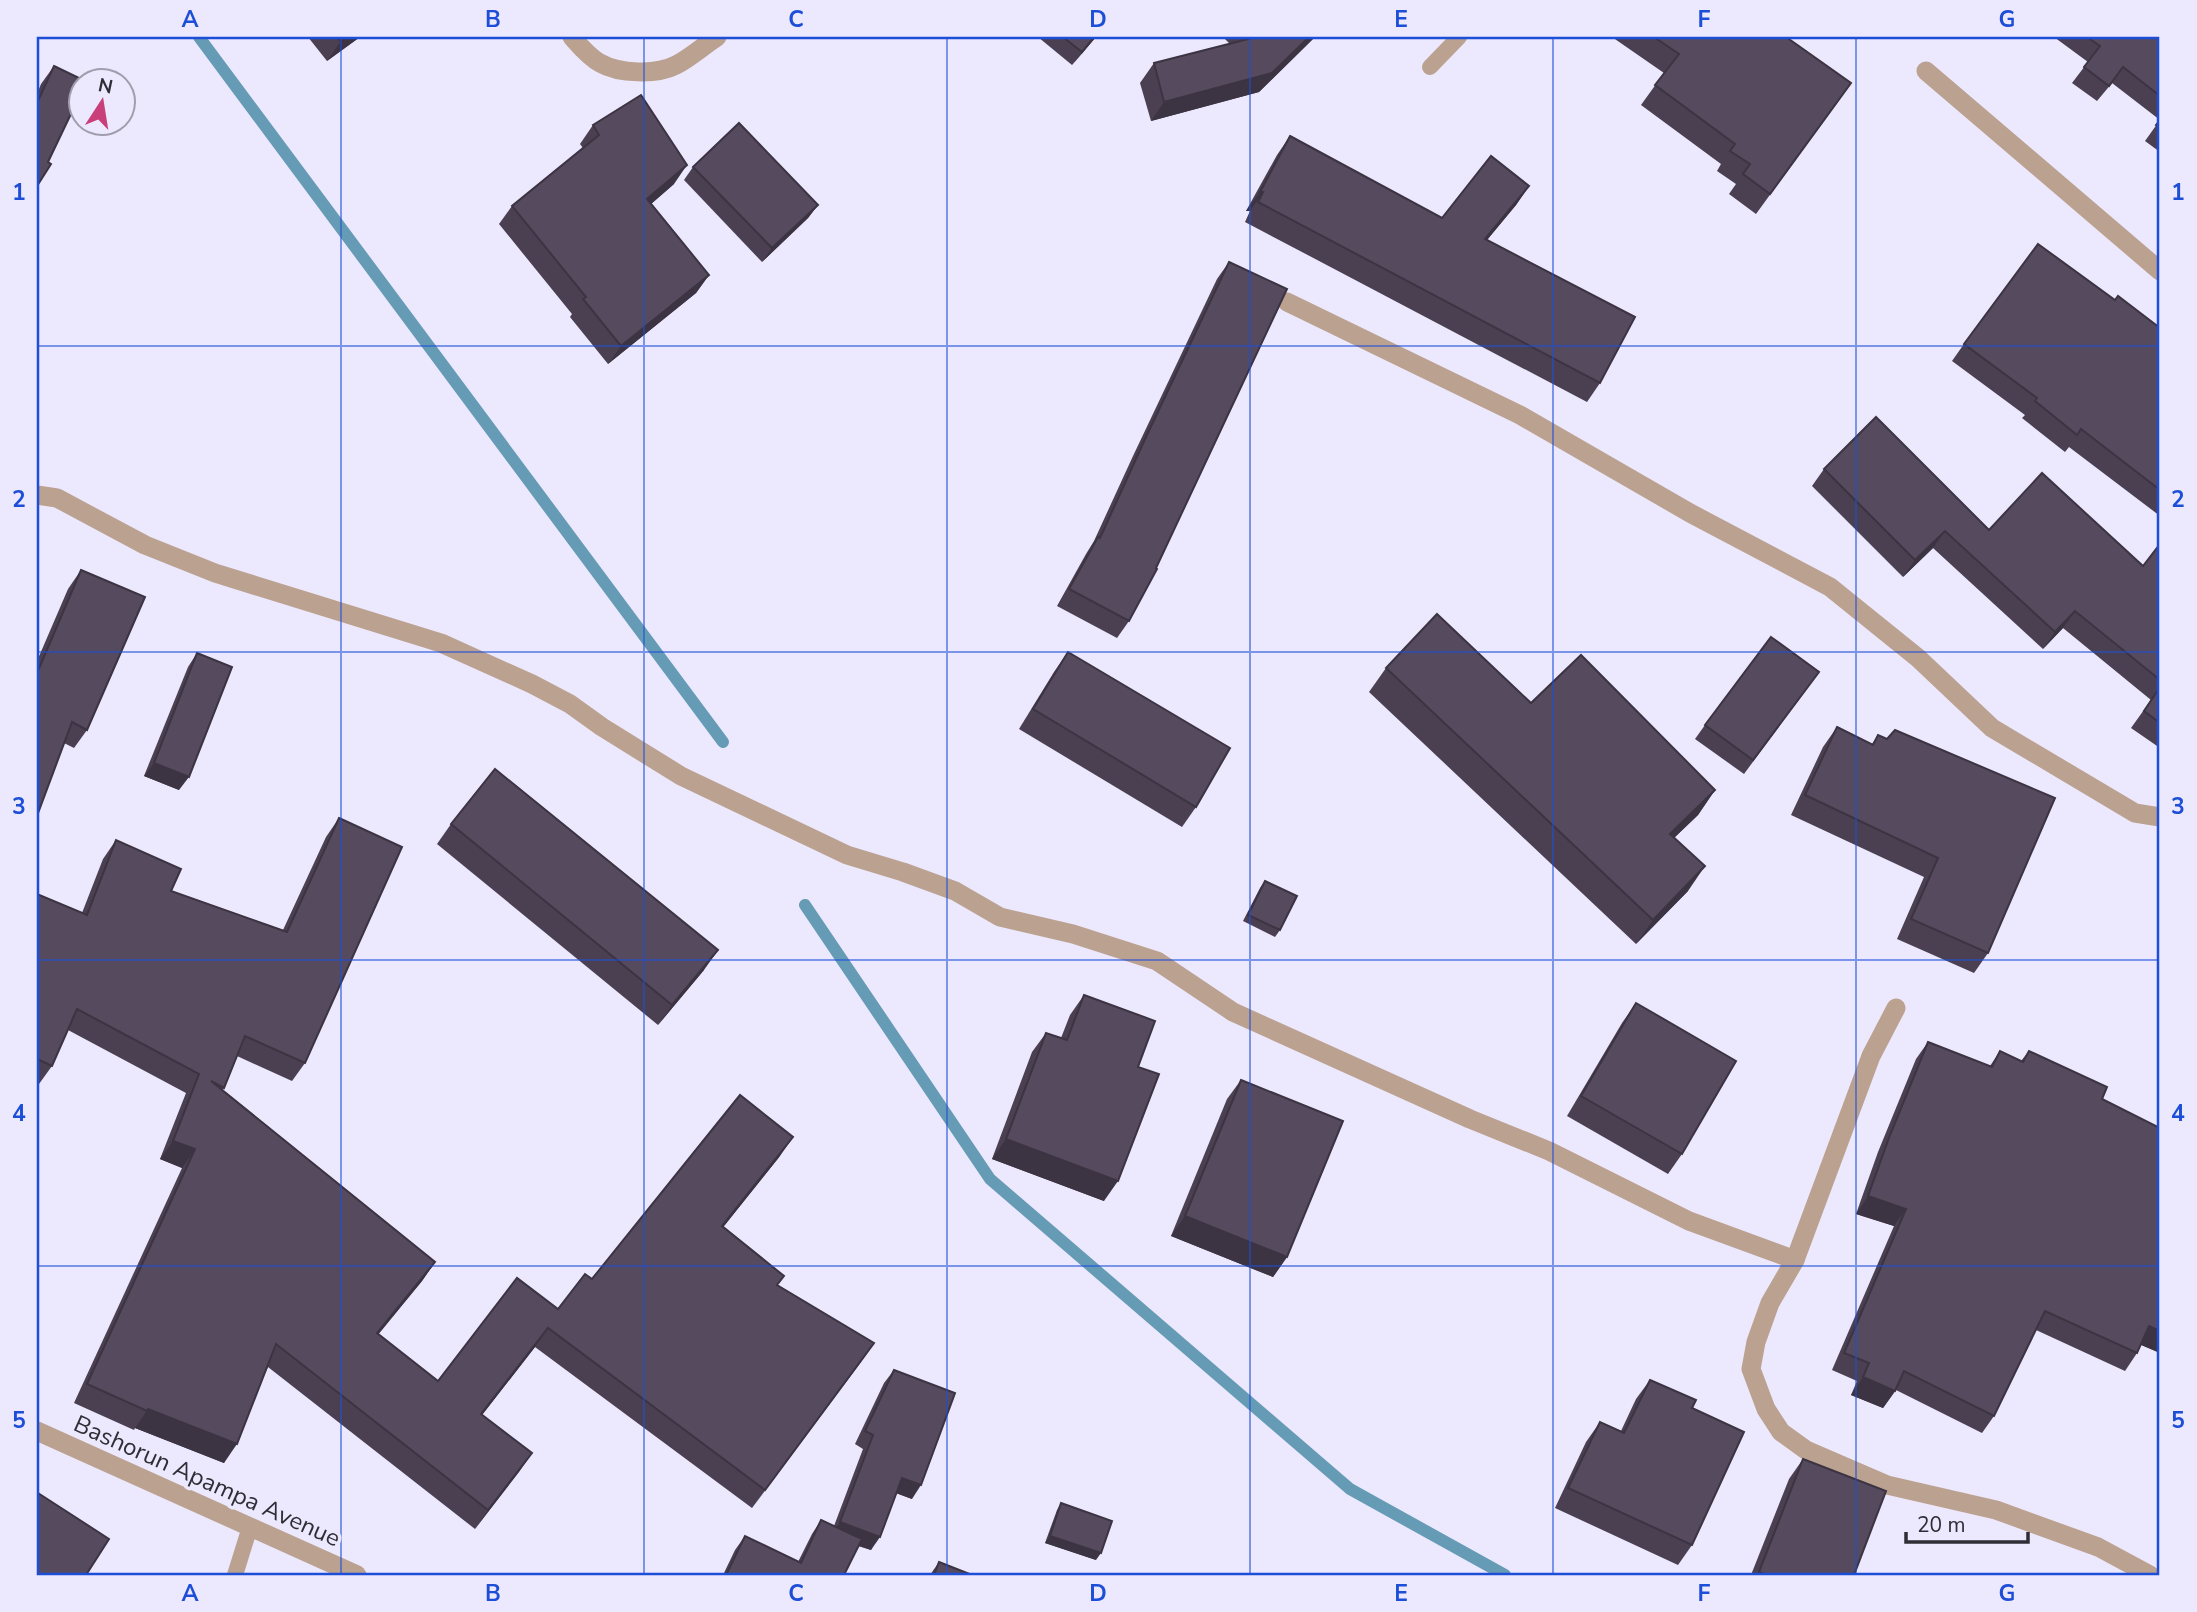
<svg xmlns="http://www.w3.org/2000/svg" width="2197" height="1612" viewBox="0 0 2197 1612" font-family="'Nunito Sans',sans-serif">
  <style>
    .lines { fill: none; stroke-linecap: round; stroke-linejoin: round }
    .stream { stroke: #669bb5; stroke-width: 12 }
    .service { stroke: #bba18f; stroke-width: 16 }
    .minor { stroke: #bba18f; stroke-width: 19 }
    .wall { fill: #4a4051 }
    .shaded-wall { fill: #3c3442 }
    .building { fill: #564a5e; stroke: #3c3442; stroke-width: 2 }
    .grid { fill: none; stroke: #1d4ed8; stroke-width: 2; stroke-opacity: 0.55 }
    .labels { text-anchor: middle; stroke-width: 7; stroke-linejoin: round; paint-order: stroke }
    .street-label { font-size: 24px; fill: #2f2d36; stroke: #ece8fd }
    .neatline { fill: none; stroke: #1d4ed8; stroke-width: 2.5 }
    .grid-label { font-size: 23px; text-anchor: middle; font-weight: bold; fill: #1d4ed8 }
  </style>
  <rect width="100%" height="100%" fill="#ece8fd"/>
  <g class="lines">
    <g class="stream">
      <path d="M 199,37 L 723,742"/>
      <path d="M 805,905 L 990,1179 L 1350,1489 L 1505,1575"/>
    </g>
    <g class="service">
      <path d="M 1430,67 L 1459,37"/>
      <path d="M 235,1575 L 250,1527"/>
    </g>
    <g class="minor">
      <path d="M 572,37 C 580,46 589,57 600,63 C 619,74 657,75 676,65 C 690,58 703,46 717,37"/>
      <path d="M 1926,71 L 2160,271"/>
      <path d="M 1287,302 L 1520,415 L 1690,513 L 1830,587 L 1918,658 L 1992,728 L 2135,813 L 2160,817"/>
      <path d="M 37,495 L 57,498 L 145,545 L 215,573 L 441,643 L 532,684 L 570,704 L 602,727 L 681,776 L 847,855 L 903,872 L 955,891 L 1000,917 L 1073,934 L 1157,961 L 1233,1012 L 1470,1119 L 1549,1151 L 1689,1221 L 1795,1260"/>
      <path d="M 1896,1008 L 1871,1056 L 1795,1260 L 1770,1303 L 1756,1342 L 1751,1369 L 1766,1409 L 1781,1432 L 1806,1450 L 1887,1485 L 1996,1510 L 2098,1547 L 2150,1575"/>
      <path d="M 37,1431 L 357,1575"/>
    </g>
  </g>
  <g class="wall">
    <path d="M 308,37 L 360,37 L 327,61 Z"/>
    <path d="M 1038,37 L 1096,37 L 1072,65 Z"/>
    <path d="M 1223,37 L 1315,37 L 1259,92 L 1151,121 L 1140,83 L 1154,63 L 1230,44 Z"/>
    <path d="M 1612,37 L 1786,37 L 1837,103 L 1756,214 L 1729,194 L 1736,184 L 1717,171 L 1721,164 L 1641,105 L 1664,73 Z"/>
    <path d="M 2054,37 L 2160,37 L 2160,152 L 2145,141 L 2160,120 L 2112,83 L 2097,101 L 2072,83 L 2088,62 Z"/>
    <path d="M 54,66 L 37,186 L 37,94 L 41,84 Z"/>
    <path d="M 593,125 L 674,184 L 651,204 L 709,275 L 696,293 L 608,364 L 570,317 L 572,314 L 499,224 L 512,206 L 583,148 L 580,144 Z"/>
    <path d="M 1290,136 L 1442,218 L 1529,186 L 1516,205 L 1487,240 L 1600,383 L 1587,402 L 1245,222 L 1250,211 L 1246,211 L 1277,155 Z"/>
    <path d="M 693,167 L 818,205 L 808,218 L 762,262 L 684,180 Z"/>
    <path d="M 1229,262 L 1129,621 L 1117,638 L 1057,606 L 1086,554 L 1094,541 L 1133,456 L 1217,279 Z"/>
    <path d="M 2115,300 L 2160,331 L 2160,516 L 2069,447 L 2065,452 L 2022,418 L 2025,415 L 1952,361 L 1964,344 Z"/>
    <path d="M 1824,469 L 1989,530 L 2143,566 L 2160,544 L 2160,748 L 2131,728 L 2151,700 L 2063,628 L 2043,649 L 1933,548 L 1903,577 L 1812,486 Z"/>
    <path d="M 81,570 L 87,730 L 74,748 L 64,743 L 37,816 L 37,661 L 68,589 Z"/>
    <path d="M 1068,652 L 1196,807 L 1182,827 L 1019,729 L 1054,672 Z"/>
    <path d="M 197,653 L 179,790 L 144,776 L 188,667 Z"/>
    <path d="M 1386,668 L 1531,703 L 1715,790 L 1698,815 L 1674,838 L 1688,891 L 1636,944 L 1369,692 Z"/>
    <path d="M 1819,672 L 1744,774 L 1695,739 L 1705,725 Z"/>
    <path d="M 1837,727 L 1872,744 L 1878,735 L 1988,953 L 1974,973 L 1897,939 L 1924,877 L 1791,815 L 1823,747 Z"/>
    <path d="M 339,818 L 305,1063 L 292,1081 L 237,1056 L 223,1090 L 435,1262 L 422,1281 L 378,1334 L 438,1381 L 558,1309 L 592,1279 L 780,1156 L 723,1227 L 778,1286 L 874,1343 L 752,1508 L 535,1347 L 482,1415 L 532,1453 L 475,1529 L 268,1367 L 224,1463 L 135,1428 L 134,1430 L 74,1403 L 182,1168 L 160,1159 L 186,1093 L 68,1030 L 52,1066 L 39,1084 L 37,1083 L 37,894 L 82,913 L 103,859 L 116,840 L 171,891 L 283,930 L 326,837 Z"/>
    <path d="M 451,824 L 704,970 L 658,1025 L 437,844 Z"/>
    <path d="M 1265,881 L 1280,930 L 1275,937 L 1243,921 L 1260,888 Z"/>
    <path d="M 1084,995 L 1104,1201 L 992,1159 L 1032,1052 L 1046,1033 L 1061,1038 L 1070,1015 Z"/>
    <path d="M 1636,1003 L 1682,1154 L 1668,1174 L 1567,1116 L 1622,1023 Z"/>
    <path d="M 1928,1042 L 1990,1066 L 2000,1051 L 2021,1061 L 2029,1051 L 2102,1099 L 2160,1128 L 2160,1353 L 2141,1345 L 2137,1353 L 2125,1371 L 2036,1330 L 1994,1416 L 1982,1433 L 1896,1390 L 1883,1408 L 1851,1395 L 1857,1381 L 1832,1370 L 1894,1226 L 1856,1214 L 1878,1152 L 1916,1059 Z"/>
    <path d="M 1241,1080 L 1287,1257 L 1273,1277 L 1171,1236 L 1227,1099 Z"/>
    <path d="M 894,1370 L 912,1499 L 896,1493 L 871,1550 L 858,1546 L 844,1575 L 723,1575 L 735,1550 L 745,1536 L 798,1562 L 812,1534 L 821,1520 L 834,1526 L 863,1449 L 855,1444 L 884,1383 Z"/>
    <path d="M 1650,1380 L 1692,1408 L 1692,1545 L 1678,1565 L 1555,1508 L 1586,1442 L 1600,1422 L 1621,1431 L 1636,1399 Z"/>
    <path d="M 1803,1459 L 1854,1575 L 1751,1575 L 1789,1479 Z"/>
    <path d="M 1061,1503 L 1096,1560 L 1045,1543 L 1057,1510 Z"/>
    <path d="M 939,1562 L 972,1575 L 930,1575 Z"/>
  </g>
  <g class="shaded-wall">
    <path d="M 347,37 L 360,37 L 327,61 L 341,41 Z"/>
    <path d="M 1094,37 L 1096,37 L 1072,65 L 1082,52 Z"/>
    <path d="M 1309,37 L 1315,37 L 1259,92 L 1151,121 L 1164,102 Z"/>
    <path d="M 687,165 L 674,184 L 635,218 L 647,199 Z"/>
    <path d="M 1529,186 L 1516,205 L 1472,258 L 1485,239 Z"/>
    <path d="M 1260,192 L 1263,192 L 1250,211 L 1246,211 Z"/>
    <path d="M 818,205 L 808,218 L 762,262 L 772,248 Z"/>
    <path d="M 709,275 L 696,293 L 608,364 L 621,346 Z"/>
    <path d="M 1945,531 L 1933,548 L 1903,577 L 1915,560 Z"/>
    <path d="M 2075,611 L 2063,628 L 2043,649 L 2055,632 Z"/>
    <path d="M 154,763 L 189,777 L 179,790 L 144,776 Z"/>
    <path d="M 1715,790 L 1698,815 L 1653,858 L 1670,834 Z"/>
    <path d="M 1705,866 L 1688,891 L 1636,944 L 1653,920 Z"/>
    <path d="M 718,950 L 704,970 L 658,1025 L 672,1005 Z"/>
    <path d="M 793,1137 L 780,1156 L 709,1245 L 722,1226 Z"/>
    <path d="M 1006,1139 L 1118,1181 L 1104,1201 L 992,1159 Z"/>
    <path d="M 173,1141 L 195,1149 L 182,1168 L 160,1159 Z"/>
    <path d="M 1868,1196 L 1906,1209 L 1894,1226 L 1856,1214 Z"/>
    <path d="M 1185,1216 L 1287,1257 L 1273,1277 L 1171,1236 Z"/>
    <path d="M 435,1262 L 422,1281 L 364,1352 L 377,1333 Z"/>
    <path d="M 2149,1326 L 2160,1331 L 2160,1353 L 2137,1343 Z"/>
    <path d="M 548,1328 L 535,1347 L 468,1433 L 481,1414 Z"/>
    <path d="M 874,1343 L 861,1362 L 752,1508 L 765,1490 Z"/>
    <path d="M 1863,1377 L 1895,1391 L 1883,1408 L 1851,1395 Z"/>
    <path d="M 148,1409 L 237,1444 L 224,1463 L 135,1428 Z"/>
    <path d="M 532,1453 L 519,1472 L 475,1529 L 488,1510 Z"/>
    <path d="M 902,1478 L 921,1485 L 912,1499 L 893,1492 Z"/>
    <path d="M 840,1522 L 880,1537 L 871,1550 L 831,1536 Z"/>
    <path d="M 1050,1536 L 1101,1553 L 1096,1560 L 1045,1543 Z"/>
  </g>
  <g class="building">
    <path d="M 337,37 L 347,37 L 341,41 Z"/>
    <path d="M 1063,37 L 1094,37 L 1082,52 Z"/>
    <path d="M 1256,37 L 1309,37 L 1272,73 L 1164,102 L 1154,63 Z"/>
    <path d="M 1654,37 L 1786,37 L 1851,83 L 1770,194 L 1743,174 L 1750,164 L 1730,151 L 1735,144 L 1655,85 L 1679,54 Z"/>
    <path d="M 2087,37 L 2160,37 L 2160,96 L 2123,67 L 2109,86 L 2084,67 L 2100,46 Z"/>
    <path d="M 54,66 L 83,80 L 80,80 L 80,95 L 48,162 L 51,164 L 37,186 L 37,103 Z"/>
    <path d="M 641,95 L 687,165 L 647,199 L 709,275 L 621,346 L 583,299 L 586,297 L 512,206 L 599,135 L 593,125 Z"/>
    <path d="M 2160,120 L 2160,128 L 2156,125 Z"/>
    <path d="M 739,123 L 818,205 L 772,248 L 693,167 Z"/>
    <path d="M 1290,136 L 1442,218 L 1491,156 L 1529,186 L 1485,239 L 1635,317 L 1600,383 L 1258,202 L 1263,192 L 1260,192 Z"/>
    <path d="M 2038,244 L 2115,300 L 2118,296 L 2160,328 L 2159,330 L 2160,331 L 2160,490 L 2081,429 L 2077,435 L 2035,401 L 2037,398 L 1964,344 Z"/>
    <path d="M 1229,262 L 1287,289 L 1156,568 L 1157,569 L 1129,621 L 1069,589 L 1098,537 L 1100,538 L 1145,439 Z"/>
    <path d="M 1876,417 L 1989,530 L 2042,473 L 2143,566 L 2160,544 L 2160,680 L 2075,611 L 2055,632 L 1945,531 L 1915,560 L 1824,469 Z"/>
    <path d="M 81,570 L 145,597 L 87,730 L 72,722 L 37,816 L 37,673 Z"/>
    <path d="M 1437,614 L 1531,703 L 1581,655 L 1715,790 L 1670,834 L 1705,866 L 1653,920 L 1386,668 Z"/>
    <path d="M 1771,637 L 1819,672 L 1753,760 L 1705,725 Z"/>
    <path d="M 1068,652 L 1230,748 L 1196,807 L 1033,709 Z"/>
    <path d="M 197,653 L 232,667 L 189,777 L 154,763 Z"/>
    <path d="M 2160,687 L 2160,723 L 2144,711 Z"/>
    <path d="M 1837,727 L 1873,745 L 1878,735 L 1887,739 L 1895,730 L 2055,798 L 1988,953 L 1911,919 L 1938,858 L 1805,795 Z"/>
    <path d="M 495,769 L 718,950 L 672,1005 L 451,824 Z"/>
    <path d="M 339,818 L 402,847 L 305,1063 L 245,1036 L 224,1088 L 211,1081 L 435,1262 L 377,1333 L 438,1381 L 517,1278 L 558,1309 L 585,1274 L 592,1279 L 740,1095 L 793,1137 L 722,1226 L 784,1276 L 777,1285 L 874,1343 L 765,1490 L 548,1328 L 481,1414 L 532,1453 L 488,1510 L 276,1344 L 237,1444 L 148,1409 L 147,1411 L 87,1384 L 195,1149 L 173,1141 L 199,1074 L 77,1009 L 52,1066 L 37,1059 L 37,894 L 87,915 L 116,840 L 181,869 L 171,891 L 287,932 Z"/>
    <path d="M 1265,881 L 1297,896 L 1280,930 L 1248,915 Z"/>
    <path d="M 1084,995 L 1155,1021 L 1138,1067 L 1159,1074 L 1118,1181 L 1006,1139 L 1046,1033 L 1067,1040 Z"/>
    <path d="M 1636,1003 L 1736,1061 L 1682,1154 L 1581,1096 Z"/>
    <path d="M 1928,1042 L 1992,1067 L 2000,1051 L 2023,1062 L 2029,1051 L 2107,1087 L 2102,1099 L 2160,1128 L 2160,1331 L 2149,1326 L 2137,1353 L 2045,1311 L 1994,1416 L 1904,1371 L 1895,1391 L 1863,1377 L 1869,1363 L 1844,1353 L 1906,1209 L 1868,1196 L 1890,1135 Z"/>
    <path d="M 1241,1080 L 1343,1121 L 1287,1257 L 1185,1216 Z"/>
    <path d="M 894,1370 L 955,1393 L 921,1485 L 902,1478 L 880,1537 L 840,1522 L 873,1435 L 865,1431 Z"/>
    <path d="M 1650,1380 L 1696,1400 L 1692,1408 L 1744,1432 L 1692,1545 L 1568,1488 L 1600,1422 L 1624,1433 Z"/>
    <path d="M 1803,1459 L 1886,1491 L 1854,1575 L 1766,1575 L 1759,1572 Z"/>
    <path d="M 38,1493 L 109,1539 L 86,1575 L 37,1575 L 37,1495 Z"/>
    <path d="M 1061,1503 L 1112,1521 L 1101,1553 L 1050,1536 Z"/>
    <path d="M 821,1520 L 862,1539 L 844,1575 L 726,1575 L 745,1536 L 801,1563 Z"/>
    <path d="M 939,1562 L 972,1575 L 934,1575 Z"/>
  </g>
  <path class="grid" d="M 341,37 L 341,1575M 644,37 L 644,1575M 947,37 L 947,1575M 1250,37 L 1250,1575M 1553,37 L 1553,1575M 1856,37 L 1856,1575M 37,346 L 2160,346M 37,652 L 2160,652M 37,960 L 2160,960M 37,1266 L 2160,1266"/>
  <g class="labels">
    <g class="street-label">
      <text transform="translate(207 1481) rotate(24)" y="8">Bashorun Apampa Avenue</text>
    </g>
  </g>
  <rect width="2197" height="1612" fill="none" stroke="#ece8fd" stroke-width="77"/>
  <g transform="translate(102 102) rotate(12)"><circle r="33" fill="#ece8fd" stroke="#a09dad" stroke-width="2"/>
  <path d="M0-5L12 26L0 18L-12 26Z" fill="#c93f7a"/>
  <text y="-10" font-size="19" font-weight="bold" text-anchor="middle" fill="#2f2d36">N</text>
  </g>
  <path d="M1906 1532v10h122v-10" fill="none" stroke="#2f2d36" stroke-width="3.5"/>
  <text x="1917" y="1532" font-size="21" fill="#2f2d36" stroke="#ece8fd" stroke-width="5" paint-order="stroke">20 m</text>
  <rect x="38" y="38" width="2120" height="1536" class="neatline"/>
  <g class="grid-label">
    <text x="190" y="27">A</text>
    <text x="493" y="27">B</text>
    <text x="796" y="27">C</text>
    <text x="1098" y="27">D</text>
    <text x="1401" y="27">E</text>
    <text x="1704" y="27">F</text>
    <text x="2007" y="27">G</text>
    <text x="19" y="200">1</text>
    <text x="2178" y="200">1</text>
    <text x="19" y="507">2</text>
    <text x="2178" y="507">2</text>
    <text x="19" y="814">3</text>
    <text x="2178" y="814">3</text>
    <text x="19" y="1121">4</text>
    <text x="2178" y="1121">4</text>
    <text x="19" y="1428">5</text>
    <text x="2178" y="1428">5</text>
    <text x="190" y="1601">A</text>
    <text x="493" y="1601">B</text>
    <text x="796" y="1601">C</text>
    <text x="1098" y="1601">D</text>
    <text x="1401" y="1601">E</text>
    <text x="1704" y="1601">F</text>
    <text x="2007" y="1601">G</text>
  </g>
</svg>
